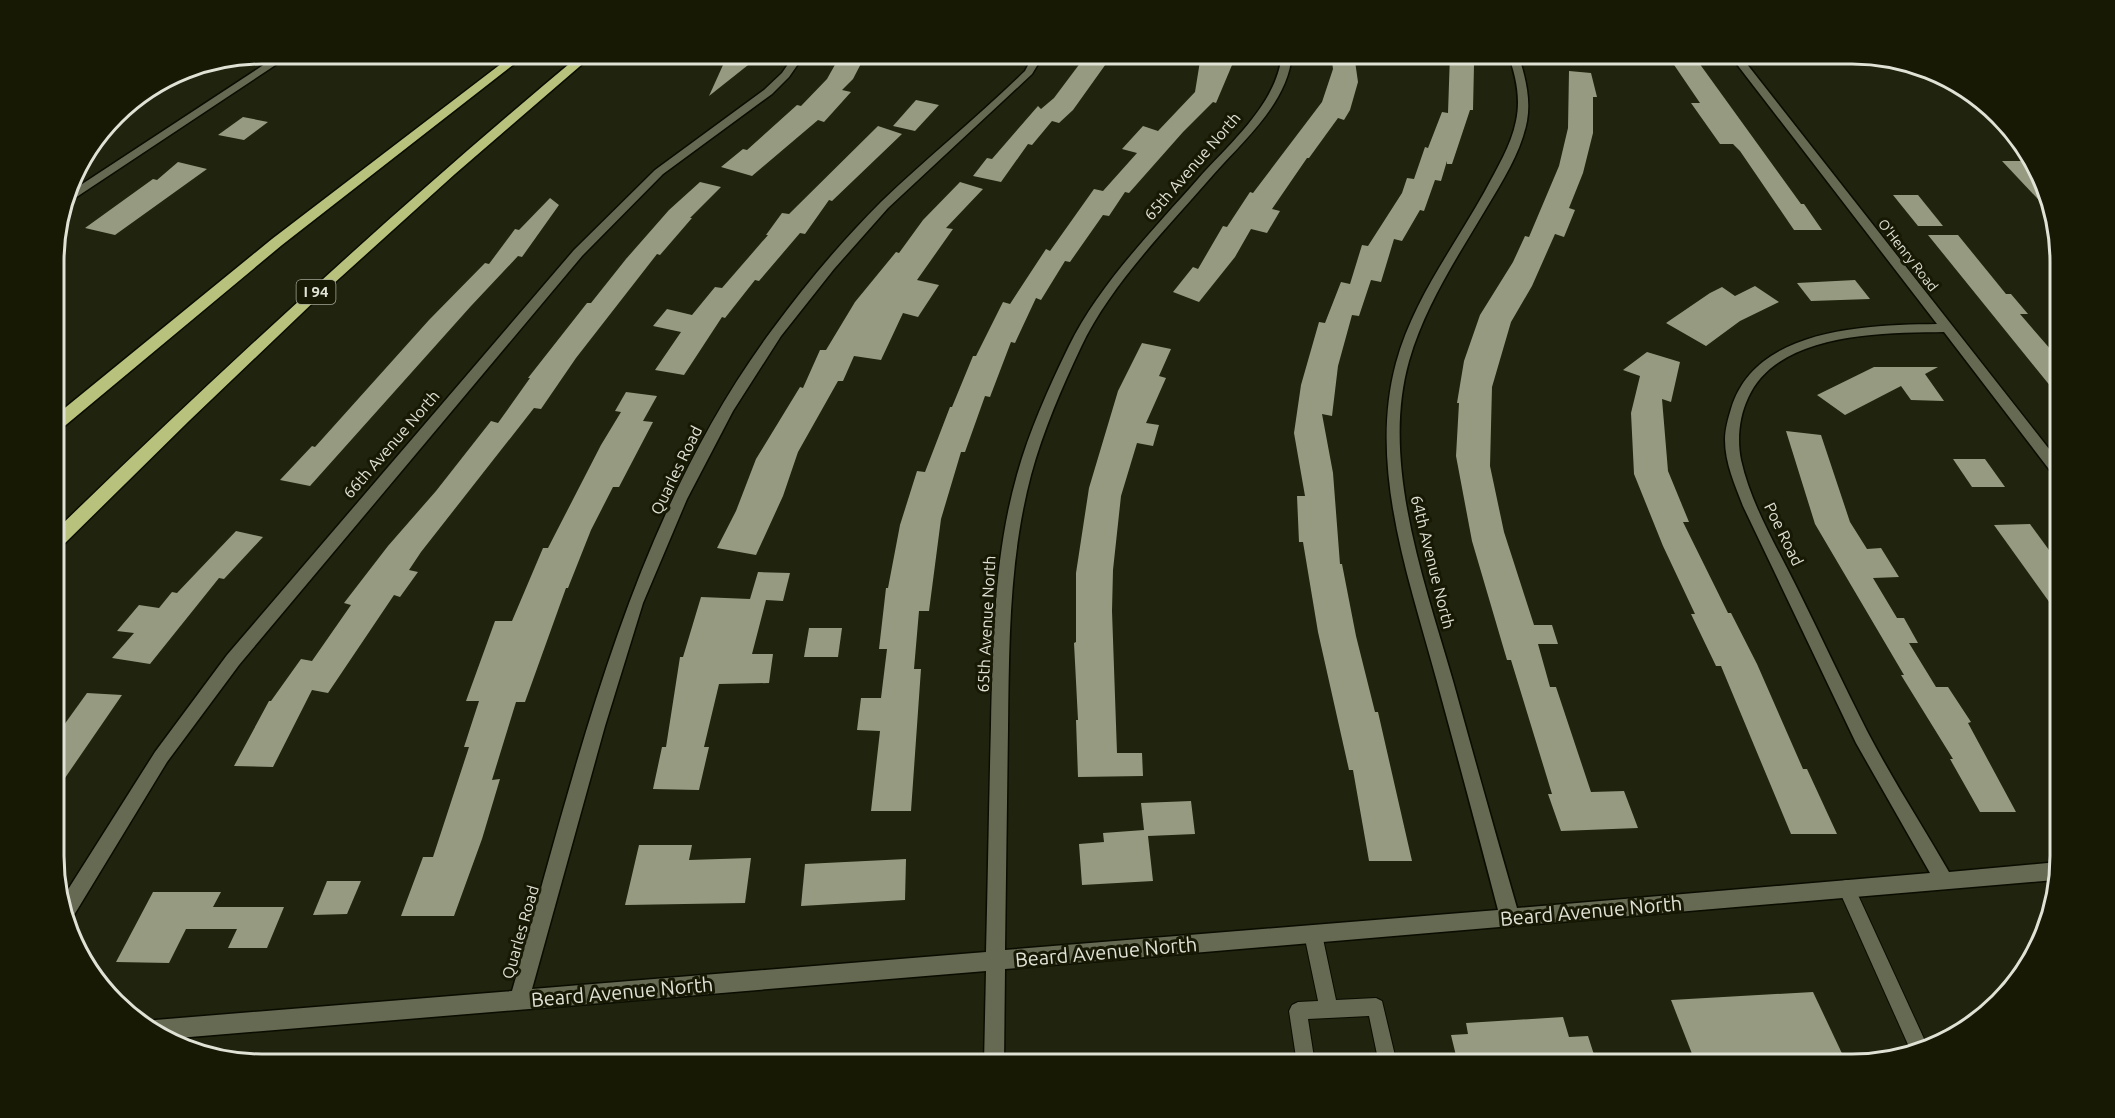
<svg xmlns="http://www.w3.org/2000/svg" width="2115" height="1118" viewBox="0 0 2115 1118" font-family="Ubuntu,sans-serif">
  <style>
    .building { fill: #969a80 }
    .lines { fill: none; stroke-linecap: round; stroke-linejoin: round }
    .lane-casing { stroke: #0a0c00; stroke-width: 2 }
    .street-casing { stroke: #0a0c00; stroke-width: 3 }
    .highway-casing { stroke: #0a0c00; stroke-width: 3 }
    .lane { fill: #666a52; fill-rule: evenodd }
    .street { fill: #666a52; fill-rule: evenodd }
    .highway { fill: #b8c27d; fill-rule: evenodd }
    .labels { text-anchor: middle; stroke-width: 6; stroke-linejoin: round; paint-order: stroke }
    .far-street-label { font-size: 14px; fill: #e0e2d5; stroke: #171905 }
    .shield { fill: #171905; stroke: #a4a697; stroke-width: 1.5 }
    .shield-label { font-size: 15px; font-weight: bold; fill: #e0e2d5 }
    .street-label { font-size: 16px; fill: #e0e2d5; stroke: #171905 }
    .near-street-label { font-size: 20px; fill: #e0e2d5; stroke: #171905 }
    .rim { fill: none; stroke: #e0e2d5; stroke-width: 3 }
  </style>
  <rect width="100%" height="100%" fill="#20230d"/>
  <g class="building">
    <path d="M 728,54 L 762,54 L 709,96 Z"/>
    <path d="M 841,54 L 866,54 L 853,79 L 842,90 L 851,92 L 824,122 L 818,120 L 752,176 L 721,167 L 743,149 L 747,150 L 797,105 L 801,106 L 827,79 Z"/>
    <path d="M 1080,54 L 1113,54 L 1073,110 L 1059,123 L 1052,121 L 1032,145 L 1028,144 L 1001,182 L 973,176 L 987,158 L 992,159 L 1038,106 L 1041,109 L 1054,98 L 1081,62 Z"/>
    <path d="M 1331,54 L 1354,54 L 1358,82 L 1350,110 L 1344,120 L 1338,118 L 1309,158 L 1307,158 L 1272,209 L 1280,211 L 1267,233 L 1251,229 L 1235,257 L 1199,302 L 1173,292 L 1193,267 L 1198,269 L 1223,226 L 1227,227 L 1250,192 L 1253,193 L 1322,102 L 1333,69 Z"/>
    <path d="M 1450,54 L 1469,54 L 1474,65 L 1473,110 L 1470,110 L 1452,164 L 1447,164 L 1447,161 L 1441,181 L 1435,180 L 1424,211 L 1420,210 L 1402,241 L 1394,239 L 1381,282 L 1371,280 L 1359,316 L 1352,315 L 1338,366 L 1332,416 L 1322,414 L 1333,473 L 1340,564 L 1342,564 L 1356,636 L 1375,712 L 1378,712 L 1412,861 L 1369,861 L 1353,770 L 1349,770 L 1318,632 L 1303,542 L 1299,542 L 1297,496 L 1305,496 L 1294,433 L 1301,385 L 1319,322 L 1325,323 L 1341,282 L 1350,284 L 1362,245 L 1368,246 L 1402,193 L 1407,178 L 1414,179 L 1425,147 L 1428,148 L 1442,112 L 1448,113 Z"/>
    <path d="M 1201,55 L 1235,58 L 1216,103 L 1213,102 L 1183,132 L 1129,193 L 1125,192 L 1109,216 L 1103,215 L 1070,262 L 1065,261 L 1041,300 L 1036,298 L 1015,343 L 1011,342 L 990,397 L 985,396 L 965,452 L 961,452 L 941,519 L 929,611 L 919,611 L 914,669 L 921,669 L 911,811 L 871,811 L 880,731 L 857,730 L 861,698 L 881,698 L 887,649 L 879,649 L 886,588 L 888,588 L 900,525 L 917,471 L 925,472 L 950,407 L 952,407 L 973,356 L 976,356 L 1003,302 L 1010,304 L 1046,249 L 1050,251 L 1094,189 L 1103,191 L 1137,153 L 1122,149 L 1143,126 L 1158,131 L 1195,92 Z"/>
    <path d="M 1668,56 L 1694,56 L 1801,204 L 1804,204 L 1822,230 L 1794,230 L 1740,151 L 1733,144 L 1720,144 L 1691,103 L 1700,103 Z"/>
    <path d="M 1569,71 L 1591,73 L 1597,97 L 1593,97 L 1593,133 L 1583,173 L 1569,208 L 1575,210 L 1564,237 L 1555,234 L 1532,286 L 1511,322 L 1492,387 L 1490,466 L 1504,532 L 1534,625 L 1552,625 L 1558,644 L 1538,644 L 1550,687 L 1556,687 L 1591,792 L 1624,791 L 1638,828 L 1561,831 L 1548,794 L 1552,794 L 1511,660 L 1507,660 L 1472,541 L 1456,456 L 1459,403 L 1457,403 L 1464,361 L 1480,315 L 1513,262 L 1525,236 L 1529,237 L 1559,166 L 1568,128 Z"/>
    <path d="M 916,100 L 939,105 L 915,131 L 893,126 Z"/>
    <path d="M 243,117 L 268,122 L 244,140 L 218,135 Z"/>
    <path d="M 878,126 L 902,134 L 832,201 L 829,200 L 805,234 L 800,233 L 759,281 L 755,280 L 725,318 L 722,317 L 684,375 L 655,370 L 681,332 L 653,326 L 667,309 L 692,315 L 715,287 L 722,288 L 768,235 L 766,235 L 782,213 L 789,214 Z"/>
    <path d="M 2002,161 L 2028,161 L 2034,167 L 2051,213 Z"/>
    <path d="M 178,162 L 207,169 L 115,235 L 85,228 L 153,179 L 157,180 Z"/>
    <path d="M 700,182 L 721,187 L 690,218 L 692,218 L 660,255 L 657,254 L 576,358 L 541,409 L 534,408 L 421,552 L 409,570 L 418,572 L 400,597 L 394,595 L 328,693 L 312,690 L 273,767 L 234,766 L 269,701 L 271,701 L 301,659 L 312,661 L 351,605 L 344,603 L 388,546 L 436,491 L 491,421 L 498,423 L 530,378 L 528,378 L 587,303 L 591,303 L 626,259 L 669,210 Z"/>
    <path d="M 960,182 L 983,189 L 946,228 L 953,229 L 917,280 L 939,285 L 918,317 L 903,313 L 881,360 L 854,356 L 843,381 L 838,381 L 798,452 L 783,496 L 756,555 L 717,548 L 736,511 L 756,459 L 800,387 L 803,388 L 820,350 L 826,350 L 855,302 L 896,252 L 899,253 L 923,220 Z"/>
    <path d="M 1893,195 L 1918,195 L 1943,226 L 1918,226 Z"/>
    <path d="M 550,198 L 559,205 L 522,257 L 518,256 L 471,306 L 310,486 L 280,480 L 312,446 L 315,447 L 429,320 L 485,263 L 489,264 L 515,229 L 519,230 Z"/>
    <path d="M 1928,235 L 1958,235 L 2006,294 L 2011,294 L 2028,314 L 2020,314 L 2052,351 L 2060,351 L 2060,398 Z"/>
    <path d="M 1855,280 L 1870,299 L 1811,301 L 1797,283 Z"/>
    <path d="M 1755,286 L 1779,302 L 1740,321 L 1706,346 L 1666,323 L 1710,293 L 1722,287 L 1735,296 Z"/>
    <path d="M 1142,343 L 1171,349 L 1159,376 L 1166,378 L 1146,423 L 1159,425 L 1153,446 L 1137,443 L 1121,496 L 1113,570 L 1112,611 L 1117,753 L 1142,753 L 1143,776 L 1078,777 L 1076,720 L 1078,720 L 1074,643 L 1076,642 L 1076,573 L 1089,488 L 1118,391 Z"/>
    <path d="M 1647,352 L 1680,362 L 1671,402 L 1662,399 L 1668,471 L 1689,522 L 1683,522 L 1728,613 L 1731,613 L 1757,664 L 1803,769 L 1807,769 L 1837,834 L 1791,834 L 1721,666 L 1716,666 L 1691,614 L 1695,614 L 1663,546 L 1634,474 L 1631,413 L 1640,376 L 1623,370 Z"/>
    <path d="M 1874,367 L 1938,367 L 1925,374 L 1944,401 L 1911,400 L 1901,386 L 1845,415 L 1817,395 Z"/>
    <path d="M 626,392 L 657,396 L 643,421 L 653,422 L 619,487 L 613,487 L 591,530 L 568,588 L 566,588 L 525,702 L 516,702 L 492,780 L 500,779 L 482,839 L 454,916 L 401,916 L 423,857 L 433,857 L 469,747 L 464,747 L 479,701 L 466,701 L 495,621 L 512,621 L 543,548 L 548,548 L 601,445 L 621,412 L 615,411 Z"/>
    <path d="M 1786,431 L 1821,435 L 1850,522 L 1867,549 L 1881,548 L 1899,577 L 1873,578 L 1897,618 L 1904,618 L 1918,643 L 1909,643 L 1936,687 L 1948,687 L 1971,722 L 1968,723 L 2016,812 L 1980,812 L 1950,759 L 1953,759 L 1901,675 L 1904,675 L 1815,524 Z"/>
    <path d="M 1953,459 L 1985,459 L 2005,487 L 1972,487 Z"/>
    <path d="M 2030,524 L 2060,565 L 2060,617 L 1994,525 Z"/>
    <path d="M 236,531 L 263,537 L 224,579 L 219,578 L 150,664 L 112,658 L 134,633 L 117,631 L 139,605 L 159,608 L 172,592 L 177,593 Z"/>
    <path d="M 758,572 L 790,573 L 783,601 L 766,600 L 752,654 L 773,654 L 769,683 L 719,684 L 704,747 L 709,747 L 699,790 L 653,789 L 662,747 L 666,747 L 680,657 L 683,657 L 701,597 L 750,599 Z"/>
    <path d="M 809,628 L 842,628 L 838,657 L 804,657 Z"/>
    <path d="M 87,693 L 122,695 L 56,791 L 56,736 Z"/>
    <path d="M 1191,801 L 1195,834 L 1148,836 L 1153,881 L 1082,885 L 1079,844 L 1104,842 L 1103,833 L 1144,830 L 1141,803 Z"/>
    <path d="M 639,845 L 692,845 L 689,860 L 751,858 L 745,903 L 625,905 Z"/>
    <path d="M 906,859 L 905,900 L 801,906 L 805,864 Z"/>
    <path d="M 327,881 L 361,881 L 347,914 L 313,915 Z"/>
    <path d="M 153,892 L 221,892 L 213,907 L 284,907 L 267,948 L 228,948 L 237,929 L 186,929 L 169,963 L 116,962 Z"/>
    <path d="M 1813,992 L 1847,1064 L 1696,1064 L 1671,1000 Z"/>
    <path d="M 1563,1017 L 1569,1037 L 1588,1036 L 1597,1064 L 1458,1064 L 1451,1035 L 1468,1034 L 1466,1023 Z"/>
  </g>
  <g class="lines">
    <g class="lane-casing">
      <g id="lane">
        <path d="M 1846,880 L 1852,882 L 1926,1043 L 1910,1049 L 1838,888 L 1840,882 Z"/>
        <path d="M 1313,926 L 1319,928 L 1322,934 L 1336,1000 L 1376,998 L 1382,1001 L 1397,1064 L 1379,1064 L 1369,1016 L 1308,1019 L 1315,1064 L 1297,1064 L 1289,1011 L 1292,1005 L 1298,1002 L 1318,1001 L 1304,934 L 1307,928 Z"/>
      </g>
    </g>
    <g class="street-casing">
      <g id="street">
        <path d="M 795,54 L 805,54 L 789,77 L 772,94 L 663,174 L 582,256 L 239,665 L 167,762 L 74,915 L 70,917 L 62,899 L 155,752 L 227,655 L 574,250 L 655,170 L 764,90 L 782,73 Z"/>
        <path d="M 1034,54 L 1044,54 L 1032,74 L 888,208 L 834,269 L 781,336 L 733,411 L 687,499 L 643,603 L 605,726 L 532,989 L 986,952 C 988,876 989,800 991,725 C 993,641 994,556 1017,475 C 1029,431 1049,387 1069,346 C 1098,286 1154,229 1198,179 C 1230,143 1277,104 1282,54 L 1292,54 C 1288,103 1244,140 1213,175 C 1169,226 1110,285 1081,347 C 1062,387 1043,431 1031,475 C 1009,558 1009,644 1008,729 C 1007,803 1006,876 1005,950 L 1498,910 C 1478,833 1457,755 1436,678 C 1409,578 1368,467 1396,363 C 1413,300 1454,247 1485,191 C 1497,168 1511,146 1516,121 C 1521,98 1516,76 1508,54 L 1518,54 C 1525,76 1531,98 1527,121 C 1521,152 1503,180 1487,207 C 1458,256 1425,305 1409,361 C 1380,463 1425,583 1453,681 C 1474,757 1495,832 1517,908 L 1930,873 L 1856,743 L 1743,506 C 1735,485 1725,463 1725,440 C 1725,429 1728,419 1731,409 C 1755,327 1869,325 1937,324 L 1729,54 L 1739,54 L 2060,463 L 2060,478 L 2055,477 L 1944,332 C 1883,333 1777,332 1748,398 C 1739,417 1737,440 1741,460 C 1751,505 1777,547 1797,588 C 1821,636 1843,684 1867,731 C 1892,779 1922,825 1949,872 L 2058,862 L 2055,880 L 1005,969 L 1004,1064 L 984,1064 L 986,971 L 166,1039 L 148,1024 L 155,1020 L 512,991 C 578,764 629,523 772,330 C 805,285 842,241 881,202 C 928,157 979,116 1025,71 Z"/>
        <path d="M 280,55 L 283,56 L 283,60 L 72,200 L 67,201 L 70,192 L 268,62 L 229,64 L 224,61 L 247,57 Z"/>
      </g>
    </g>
    <g class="highway-casing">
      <g id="highway">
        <path d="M 514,54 L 527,54 L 282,245 L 61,429 L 55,431 L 55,416 L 272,239 Z"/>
        <path d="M 581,54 L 594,54 L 455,174 L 321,295 L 190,420 L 61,547 L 55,549 L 55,531 C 225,366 399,206 581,54 Z"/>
      </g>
    </g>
    <use href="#lane" class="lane"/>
    <use href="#street" class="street"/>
    <use href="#highway" class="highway"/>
  </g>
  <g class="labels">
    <g class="far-street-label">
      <text transform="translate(1908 255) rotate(52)" y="5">O'Henry Road</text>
    </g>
    <rect class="shield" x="296.5" y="280" width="39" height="24" rx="4.5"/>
    <g class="shield-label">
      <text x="316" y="297">I 94</text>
    </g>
    <g class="street-label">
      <text transform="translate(1192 166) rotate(-49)" y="6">65th Avenue North</text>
      <text transform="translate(391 444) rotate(-49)" y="6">66th Avenue North</text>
      <text transform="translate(676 470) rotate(-64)" y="6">Quarles Road</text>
      <text transform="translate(1784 534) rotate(64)" y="6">Poe Road</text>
      <text transform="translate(1433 562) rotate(76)" y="6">64th Avenue North</text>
      <text transform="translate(986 624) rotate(-87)" y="6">65th Avenue North</text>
      <text transform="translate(520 932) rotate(-74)" y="6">Quarles Road</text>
    </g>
    <g class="near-street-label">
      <text transform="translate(1591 911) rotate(-5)" y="7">Beard Avenue North</text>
      <text transform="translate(1106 952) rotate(-5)" y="7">Beard Avenue North</text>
      <text transform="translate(622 992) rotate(-5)" y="7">Beard Avenue North</text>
    </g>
  </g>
  <path d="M0 0H2115V1118H0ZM262 64H1852A198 198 0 0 1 2050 262V856A198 198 0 0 1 1852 1054H262A198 198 0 0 1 64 856V262A198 198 0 0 1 262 64Z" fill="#171905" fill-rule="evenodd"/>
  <path class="rim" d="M262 64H1852A198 198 0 0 1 2050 262V856A198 198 0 0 1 1852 1054H262A198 198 0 0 1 64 856V262A198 198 0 0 1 262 64Z"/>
</svg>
